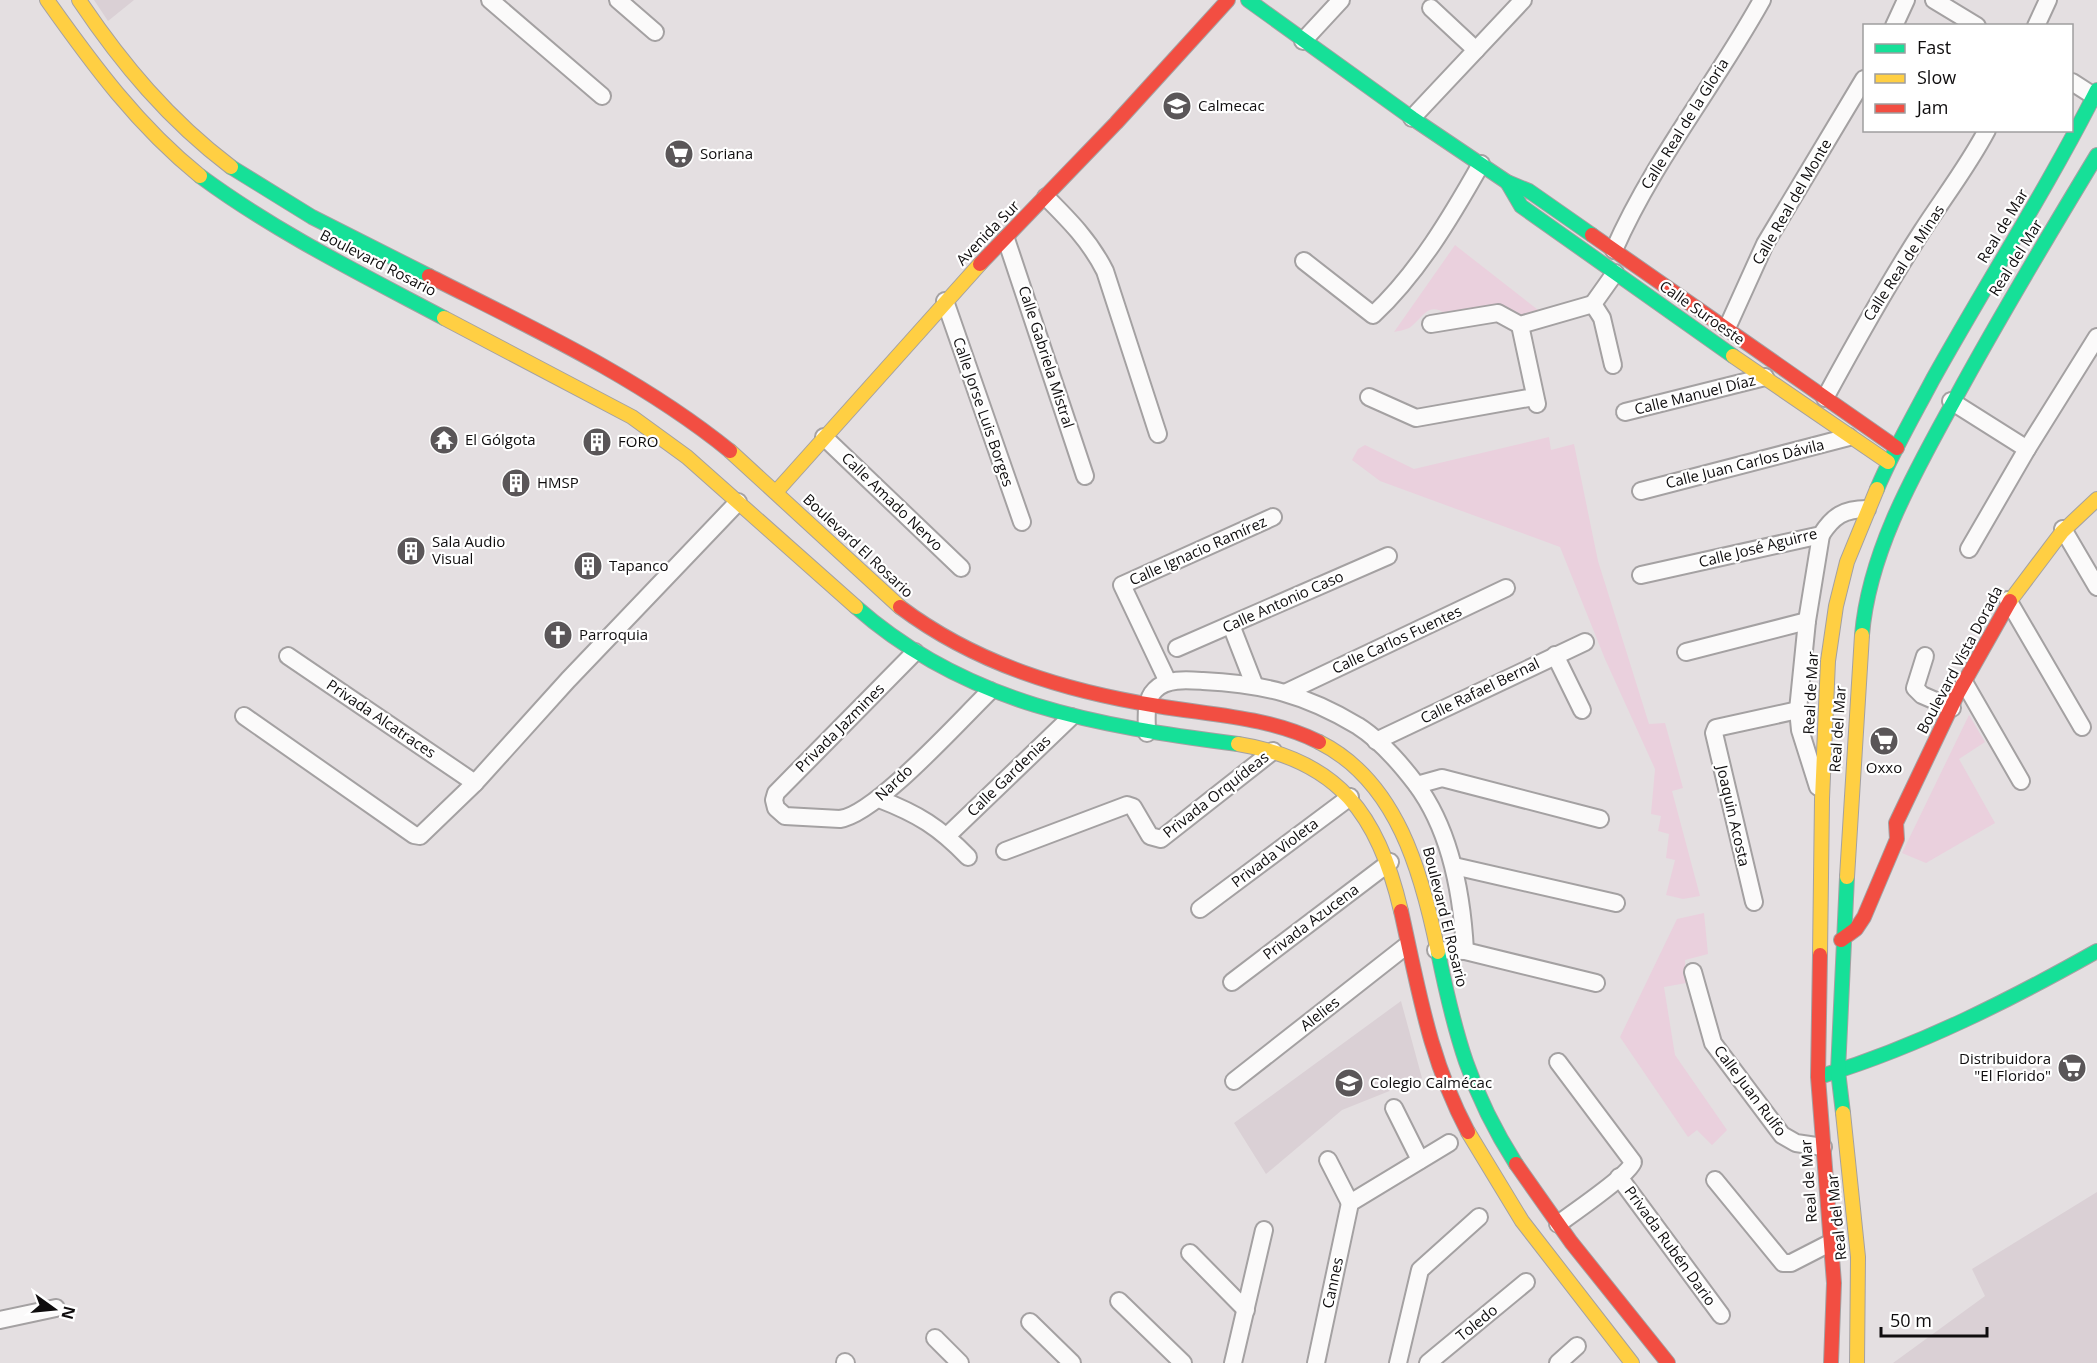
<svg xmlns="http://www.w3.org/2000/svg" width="2097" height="1363" viewBox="0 0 2097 1363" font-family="'Open Sans',sans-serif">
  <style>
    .built { fill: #dad0d5 }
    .green { fill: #ead0dd }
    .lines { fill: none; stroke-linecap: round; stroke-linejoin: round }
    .street-casing { stroke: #a4a1a2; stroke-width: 20 }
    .fast-casing { stroke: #a4a1a2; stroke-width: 16 }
    .slow-casing { stroke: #a4a1a2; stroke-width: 16 }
    .jam-casing { stroke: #a4a1a2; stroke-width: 16 }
    .street { stroke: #fbfafa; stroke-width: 16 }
    .fast { stroke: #16e098; stroke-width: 14 }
    .slow { stroke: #ffcf43; stroke-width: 14 }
    .jam { stroke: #f24e42; stroke-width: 14 }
    .labels { text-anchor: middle; stroke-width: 4.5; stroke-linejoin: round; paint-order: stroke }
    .poi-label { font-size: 15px; fill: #0f0d0e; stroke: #fff; text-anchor: start }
    .street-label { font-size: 15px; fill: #0f0d0e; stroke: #fff }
  </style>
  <rect width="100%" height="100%" fill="#e4dfe1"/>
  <g class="built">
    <path d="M 94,0 L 134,0 L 108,21 Z"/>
    <path d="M 1401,1001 L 1422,1078 L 1342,1110 L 1266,1174 L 1234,1123 Z"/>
    <path d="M 2097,1192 L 2097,1363 L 1893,1363 L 1985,1296 L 1972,1269 Z"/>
  </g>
  <g class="green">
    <path d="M 1455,245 L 1547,317 L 1446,314 C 1427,300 1422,320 1409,328 C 1405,330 1398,331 1394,332 Z"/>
    <path d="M 1549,437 L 1551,450 L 1574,444 L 1598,561 L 1649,724 L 1665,723 L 1683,788 L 1672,791 L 1700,896 L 1683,899 L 1666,895 L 1675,860 L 1666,858 L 1669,834 L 1658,831 L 1661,816 L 1651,814 L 1655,769 L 1605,659 L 1560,547 L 1380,481 L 1352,460 L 1358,449 L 1365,445 L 1414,469 Z"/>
    <path d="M 1969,715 L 1985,742 L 1959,759 L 1995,823 L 1926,863 L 1902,853 Z"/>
    <path d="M 1704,913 L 1708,954 L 1685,960 L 1686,983 L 1664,987 L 1675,1055 L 1727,1130 L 1712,1145 L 1697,1130 L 1688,1137 L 1620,1037 L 1677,919 Z"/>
  </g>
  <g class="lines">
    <g class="street-casing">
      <g id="street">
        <path d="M 490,0 L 602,96"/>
        <path d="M 618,0 L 655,32"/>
        <path d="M 1934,0 L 1977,26"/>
        <path d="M 1431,8 L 1476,50"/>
        <path d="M 1894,26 L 1906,0"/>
        <path d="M 2036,26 L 2048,0"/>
        <path d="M 1303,41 L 1341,0"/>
        <path d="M 2072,82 L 2097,98"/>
        <path d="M 1412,118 L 1523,0"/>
        <path d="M 1046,197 C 1069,220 1090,241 1105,271 L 1158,434"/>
        <path d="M 1006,239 L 1085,476"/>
        <path d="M 1614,250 C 1653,161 1715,85 1762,0"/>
        <path d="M 1304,261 L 1373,315 C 1418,273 1451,217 1481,164"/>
        <path d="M 945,301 L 1022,522"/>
        <path d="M 1593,304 L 1602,318 L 1613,365"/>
        <path d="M 1593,304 L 1615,273"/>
        <path d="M 1431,324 L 1498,313 L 1520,325 L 1593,304"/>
        <path d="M 1520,325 L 1537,404"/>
        <path d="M 1727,328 L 1765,244 L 1864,79"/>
        <path d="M 1369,397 L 1416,418 L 1534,397"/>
        <path d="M 1825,398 C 1856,341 1887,285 1922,231 C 1944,197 1968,166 1987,130"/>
        <path d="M 1951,401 L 2027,449"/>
        <path d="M 1625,412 L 1765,377"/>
        <path d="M 824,437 L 961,568"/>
        <path d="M 1641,491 L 1849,437"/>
        <path d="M 2063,529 L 2097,587"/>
        <path d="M 1969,549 L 2027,449 L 2097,337"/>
        <path d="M 1641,575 L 1821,535 C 1833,516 1844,509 1867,509"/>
        <path d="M 2008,600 L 2082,727"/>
        <path d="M 1231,625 L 1254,684"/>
        <path d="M 1177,648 L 1388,556"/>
        <path d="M 915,652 L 776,793 L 774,800 L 776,808 L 785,816 L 840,819 C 876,814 960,720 990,691"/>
        <path d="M 1686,652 L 1807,621"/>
        <path d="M 1555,655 L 1582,710"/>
        <path d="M 288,656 L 475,783"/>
        <path d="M 1925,656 L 1915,688 L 1922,695 L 1952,708"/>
        <path d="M 1168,682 L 1122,585 L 1273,517"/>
        <path d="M 1964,682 L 2021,781"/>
        <path d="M 1287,692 L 1506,588"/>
        <path d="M 244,716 L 414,835 L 420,836 L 475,783 L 568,680 L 738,502"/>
        <path d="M 1147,733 C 1147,719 1144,701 1155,690 C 1166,678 1188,680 1203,681 C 1263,684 1305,694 1358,726 C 1380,740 1400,763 1416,784 C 1451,831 1462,893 1465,951"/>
        <path d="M 1376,741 L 1585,642"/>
        <path d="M 1417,785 L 1442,778 L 1600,819"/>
        <path d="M 1818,787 L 1800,730 L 1798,710 L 1807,621 L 1821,535"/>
        <path d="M 879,799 C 918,814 939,827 968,857"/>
        <path d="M 947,836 L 1071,717"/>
        <path d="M 1005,851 L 1127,805 L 1133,807 L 1150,836 L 1161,839 L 1273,751"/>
        <path d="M 1454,866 L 1616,903"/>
        <path d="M 1754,902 L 1714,733 L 1716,728 L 1798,710"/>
        <path d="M 1200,909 L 1350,797"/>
        <path d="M 1436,950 L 1465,951 L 1596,983"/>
        <path d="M 1693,972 L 1713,1043 L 1782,1135 L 1796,1143 L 1823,1147"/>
        <path d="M 1232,982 L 1390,862"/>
        <path d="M 1558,1062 L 1633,1162 C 1630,1174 1572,1214 1558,1224"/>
        <path d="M 1234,1081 L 1406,946"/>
        <path d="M 1394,1108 L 1420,1160"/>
        <path d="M 1328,1160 L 1350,1203"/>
        <path d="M 1619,1177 L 1721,1315"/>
        <path d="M 1715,1180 L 1783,1263 L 1791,1263 L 1830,1243"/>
        <path d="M 1190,1253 L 1246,1310"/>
        <path d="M 1119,1301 L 1183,1363"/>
        <path d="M 0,1320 L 56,1308"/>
        <path d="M 1030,1322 L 1072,1363"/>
        <path d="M 935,1338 L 960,1363"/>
        <path d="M 845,1362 L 846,1363"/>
        <path d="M 1233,1363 L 1264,1230"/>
        <path d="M 1316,1363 L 1350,1203 L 1449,1143"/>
        <path d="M 1398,1363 L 1420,1270 L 1479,1217"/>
        <path d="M 1428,1363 L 1526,1282"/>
        <path d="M 1558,1363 L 1577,1346"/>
      </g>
    </g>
    <g class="fast-casing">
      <g id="fast">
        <path d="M 1248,0 L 1412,118 L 1507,182 L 1529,191 L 1592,235"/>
        <path d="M 231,167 L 312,217 L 429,276"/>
        <path d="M 200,176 C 276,232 361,274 444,318"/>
        <path d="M 1507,182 L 1521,206 L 1733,356"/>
        <path d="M 1877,489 C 1893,451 1914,415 1933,379 C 1987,282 2047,189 2097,90"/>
        <path d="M 856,607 C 966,704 1097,726 1238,744"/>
        <path d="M 1862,635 C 1869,551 1915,472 1955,399 C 2000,316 2048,236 2097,155"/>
        <path d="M 1438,952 C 1455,1035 1470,1092 1516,1164"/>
        <path d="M 1825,1075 C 1921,1045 2010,1000 2097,951"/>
        <path d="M 1843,1113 L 1838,1071 L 1847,877"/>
      </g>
    </g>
    <g class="slow-casing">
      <g id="slow">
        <path d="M 47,0 C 93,65 138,126 200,176"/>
        <path d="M 79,0 C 122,64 169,120 231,167"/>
        <path d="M 444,318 L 632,417 L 687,457 L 856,607"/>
        <path d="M 1733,356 L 1888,462"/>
        <path d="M 730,451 L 900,607"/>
        <path d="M 776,492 L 980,264"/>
        <path d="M 2010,601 L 2062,532 L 2097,499"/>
        <path d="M 1319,742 C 1397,781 1422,873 1438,952"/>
        <path d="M 1238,744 C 1339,760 1379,816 1401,911"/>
        <path d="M 1847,877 L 1862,635"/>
        <path d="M 1820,955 L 1822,799 L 1828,661 L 1836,606 L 1847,562 L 1877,489"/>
        <path d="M 1843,1113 L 1858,1257 L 1857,1363"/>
        <path d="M 1468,1132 L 1522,1221 L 1632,1363"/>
      </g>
    </g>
    <g class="jam-casing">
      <g id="jam">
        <path d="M 1592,235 L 1897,448"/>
        <path d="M 980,264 L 1116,123 L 1228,0"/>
        <path d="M 429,276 C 532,328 640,378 730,451"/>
        <path d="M 900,607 C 976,664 1065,691 1158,706 C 1212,715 1269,717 1319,742"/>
        <path d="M 1401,911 C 1419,991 1429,1058 1468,1132"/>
        <path d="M 1841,940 L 1856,929 L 1864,917 L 1897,839 L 1896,823 L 1958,693 L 2010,601"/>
        <path d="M 1820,955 L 1818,1077 L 1834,1283 L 1831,1363"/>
        <path d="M 1516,1164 L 1571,1242 L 1668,1363"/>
      </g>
    </g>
    <use href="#street" class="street"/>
    <use href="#fast" class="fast"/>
    <use href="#slow" class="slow"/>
    <use href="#jam" class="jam"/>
  </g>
  <defs>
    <g id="school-disc" transform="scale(1.5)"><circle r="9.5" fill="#5a5658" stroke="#fff"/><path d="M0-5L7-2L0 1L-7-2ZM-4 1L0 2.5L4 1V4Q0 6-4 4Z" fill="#fff"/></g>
    <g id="supermarket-disc" transform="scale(1.5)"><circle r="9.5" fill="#5a5658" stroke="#fff"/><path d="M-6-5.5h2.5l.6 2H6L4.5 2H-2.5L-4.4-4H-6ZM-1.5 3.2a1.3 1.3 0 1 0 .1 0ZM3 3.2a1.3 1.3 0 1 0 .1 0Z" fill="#fff"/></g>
    <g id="temple-disc" transform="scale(1.5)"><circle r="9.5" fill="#5a5658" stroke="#fff"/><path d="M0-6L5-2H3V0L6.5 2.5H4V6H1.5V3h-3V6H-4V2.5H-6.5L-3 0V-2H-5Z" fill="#fff"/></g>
    <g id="building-disc" transform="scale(1.5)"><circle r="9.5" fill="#5a5658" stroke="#fff"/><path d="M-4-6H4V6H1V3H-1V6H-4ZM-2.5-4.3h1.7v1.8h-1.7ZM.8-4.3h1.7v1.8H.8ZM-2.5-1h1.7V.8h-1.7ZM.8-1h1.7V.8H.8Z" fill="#fff"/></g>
    <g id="church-disc" transform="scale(1.5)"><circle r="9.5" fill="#5a5658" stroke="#fff"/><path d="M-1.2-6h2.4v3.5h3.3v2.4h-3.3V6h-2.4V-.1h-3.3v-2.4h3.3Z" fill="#fff"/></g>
  </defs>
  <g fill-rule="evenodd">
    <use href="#school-disc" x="1177" y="106"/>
    <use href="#supermarket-disc" x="679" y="154"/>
    <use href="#temple-disc" x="444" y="440"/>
    <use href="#building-disc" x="597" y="442"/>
    <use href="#building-disc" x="516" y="483"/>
    <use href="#building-disc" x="411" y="551"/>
    <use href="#building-disc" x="588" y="566"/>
    <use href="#church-disc" x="558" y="635"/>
    <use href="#supermarket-disc" x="1884" y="741"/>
    <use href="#supermarket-disc" x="2072" y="1068"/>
    <use href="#school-disc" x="1349" y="1083"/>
  </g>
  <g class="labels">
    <g class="poi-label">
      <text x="1198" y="111">Calmecac</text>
      <text x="700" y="159">Soriana</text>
      <text x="465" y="445">El Gólgota</text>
      <text x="618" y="447">FORO</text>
      <text x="537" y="488">HMSP</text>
      <text x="432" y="547">Sala Audio<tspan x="432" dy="17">Visual</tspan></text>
      <text x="609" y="571">Tapanco</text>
      <text x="579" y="640">Parroquia</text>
      <text x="1884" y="773" text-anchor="middle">Oxxo</text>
      <text x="2051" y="1064" text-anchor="end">Distribuidora<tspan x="2051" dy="17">"El Florido"</tspan></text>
      <text x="1370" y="1088">Colegio Calmécac</text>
    </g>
    <g class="street-label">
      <text transform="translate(1685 124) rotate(-58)" y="5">Calle Real de la Gloria</text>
      <text transform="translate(1792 202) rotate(-60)" y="5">Calle Real del Monte</text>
      <text transform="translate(2003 226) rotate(-59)" y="5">Real de Mar</text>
      <text transform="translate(988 233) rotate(-46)" y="5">Avenida Sur</text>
      <text transform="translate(2016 258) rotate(-58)" y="5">Real del Mar</text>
      <text transform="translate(378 263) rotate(27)" y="5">Boulevard Rosario</text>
      <text transform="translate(1904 263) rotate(-57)" y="5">Calle Real de Minas</text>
      <text transform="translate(1702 313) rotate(35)" y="5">Calle Suroeste</text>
      <text transform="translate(1046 357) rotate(72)" y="5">Calle Gabriela Mistral</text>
      <text transform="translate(1695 395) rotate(-14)" y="5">Calle Manuel Díaz</text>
      <text transform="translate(983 412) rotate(71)" y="5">Calle Jorse Luis Borges</text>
      <text transform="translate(1745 464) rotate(-14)" y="5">Calle Juan Carlos Dávila</text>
      <text transform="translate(892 502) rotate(44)" y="5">Calle Amado Nervo</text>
      <text transform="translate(858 546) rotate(43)" y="5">Boulevard El Rosario</text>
      <text transform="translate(1758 548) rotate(-14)" y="5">Calle José Aguirre</text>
      <text transform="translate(1198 551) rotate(-24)" y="5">Calle Ignacio Ramírez</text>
      <text transform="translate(1283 602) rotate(-24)" y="5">Calle Antonio Caso</text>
      <text transform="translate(1397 640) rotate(-25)" y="5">Calle Carlos Fuentes</text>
      <text transform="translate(1960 660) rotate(-62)" y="5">Boulevard Vista Dorada</text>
      <text transform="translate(1480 691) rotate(-26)" y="5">Calle Rafael Bernal</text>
      <text transform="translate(1811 693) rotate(-87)" y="5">Real de Mar</text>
      <text transform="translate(381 719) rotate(34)" y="5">Privada Alcatraces</text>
      <text transform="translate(840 728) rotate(-45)" y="5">Privada Jazmines</text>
      <text transform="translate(1838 729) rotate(-86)" y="5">Real del Mar</text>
      <text transform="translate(1009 776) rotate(-44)" y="5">Calle Gardenias</text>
      <text transform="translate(894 783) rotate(-43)" y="5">Nardo</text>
      <text transform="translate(1216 795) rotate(-38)" y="5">Privada Orquídeas</text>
      <text transform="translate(1733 816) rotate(77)" y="5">Joaquin Acosta</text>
      <text transform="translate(1275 853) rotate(-37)" y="5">Privada Violeta</text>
      <text transform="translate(1445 917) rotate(76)" y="5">Boulevard El Rosario</text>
      <text transform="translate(1311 922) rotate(-37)" y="5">Privada Azucena</text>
      <text transform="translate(1320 1014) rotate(-38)" y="5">Alelies</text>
      <text transform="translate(1750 1091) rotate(53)" y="5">Calle Juan Rulfo</text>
      <text transform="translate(1809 1181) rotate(-94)" y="5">Real de Mar</text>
      <text transform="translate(1837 1217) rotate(-96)" y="5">Real del Mar</text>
      <text transform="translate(1670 1246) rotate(54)" y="5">Privada Rubén Dario</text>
      <text transform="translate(1333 1283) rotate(-78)" y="5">Cannes</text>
      <text transform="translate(1477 1323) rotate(-39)" y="5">Toledo</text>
    </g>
  </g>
  <rect x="1863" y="24" width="210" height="108" fill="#ffffff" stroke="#9f9e9f" stroke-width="1.5"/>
  <rect x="1875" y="44" width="30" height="9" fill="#16e098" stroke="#9f9e9f" stroke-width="1.5"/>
  <text x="1917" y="54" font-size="18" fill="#0f0d0e">Fast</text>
  <rect x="1875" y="74" width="30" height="9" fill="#ffcf43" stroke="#9f9e9f" stroke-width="1.5"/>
  <text x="1917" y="84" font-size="18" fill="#0f0d0e">Slow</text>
  <rect x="1875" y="104" width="30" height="9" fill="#f24e42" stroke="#9f9e9f" stroke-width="1.5"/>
  <text x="1917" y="114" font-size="18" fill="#0f0d0e">Jam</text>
  <g transform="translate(54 1309) rotate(105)" stroke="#ffffff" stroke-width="4.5" paint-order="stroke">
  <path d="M0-4.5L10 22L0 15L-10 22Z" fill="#0f0d0e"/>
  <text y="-9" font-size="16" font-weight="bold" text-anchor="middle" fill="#0f0d0e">N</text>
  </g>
  <path d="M1881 1327v9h106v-9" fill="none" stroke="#0f0d0e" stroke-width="3"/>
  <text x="1890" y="1327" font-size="18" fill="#0f0d0e" stroke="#ffffff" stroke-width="4.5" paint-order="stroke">50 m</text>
</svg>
